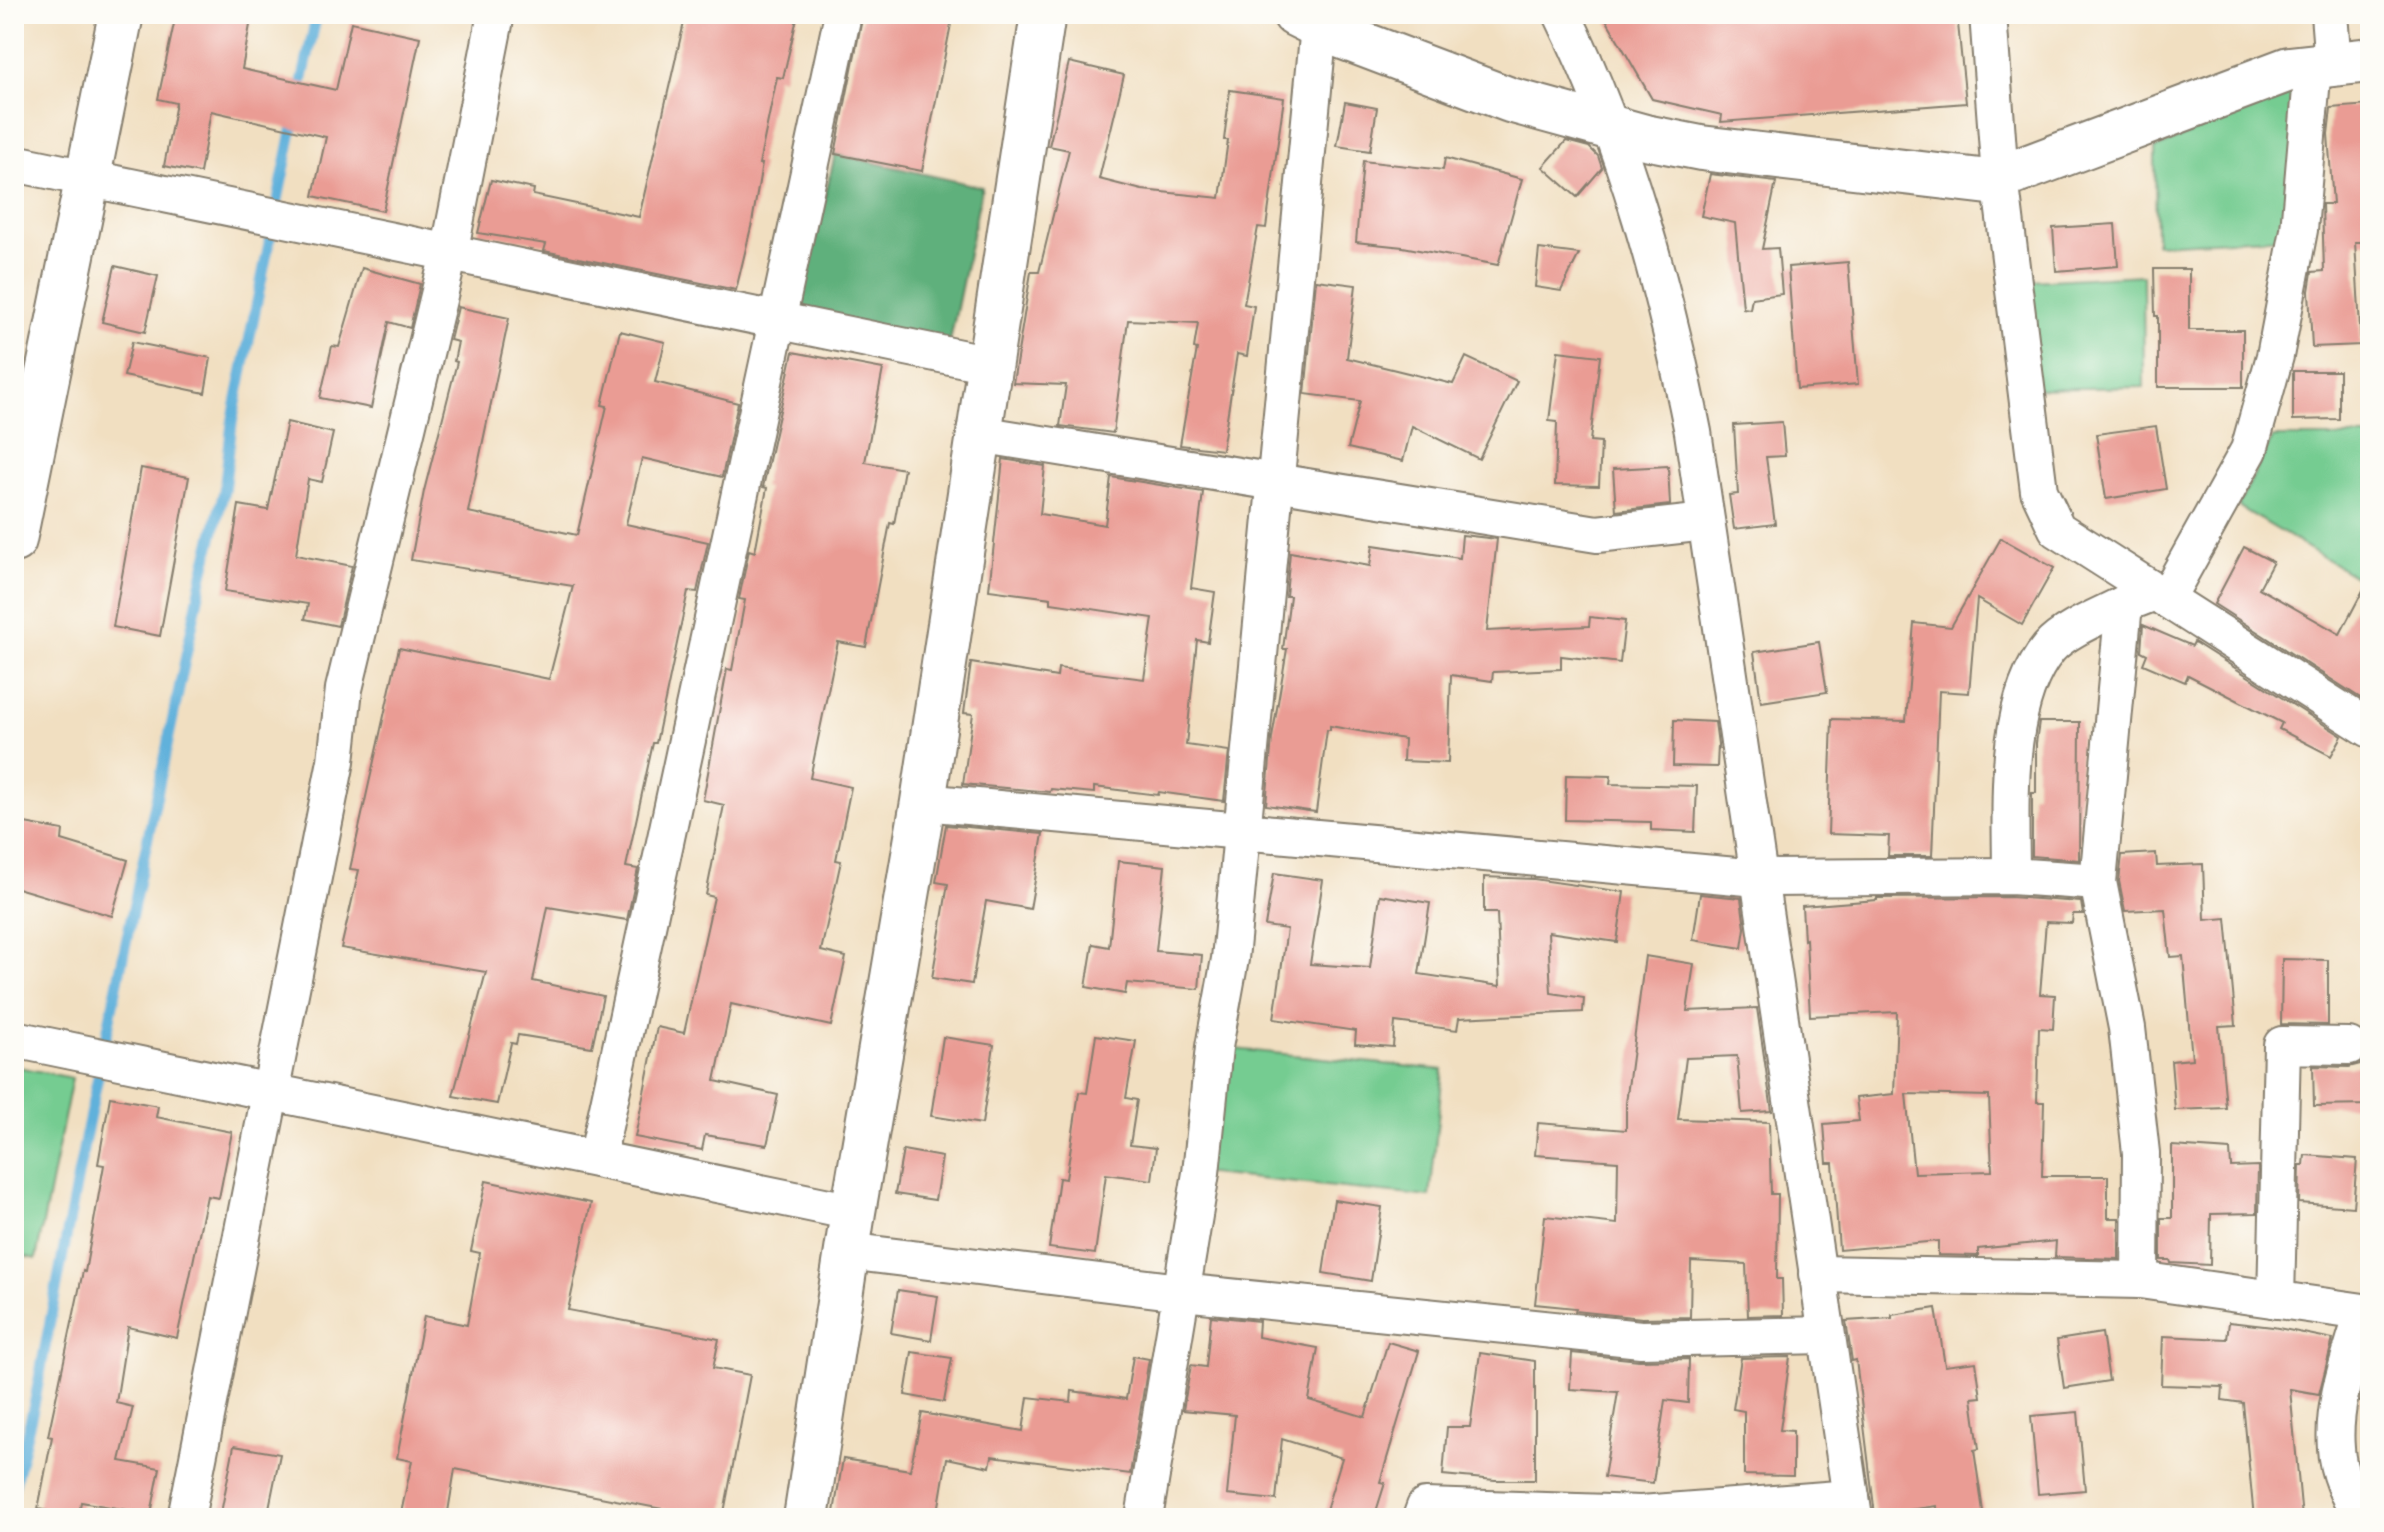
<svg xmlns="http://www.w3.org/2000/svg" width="2384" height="1532" viewBox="0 0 2384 1532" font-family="Itim,sans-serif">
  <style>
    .green { fill: #74cc91; stroke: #487456; stroke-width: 2 }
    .forest { fill: #5fb07b; stroke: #3e664c; stroke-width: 2 }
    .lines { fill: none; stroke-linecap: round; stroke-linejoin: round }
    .stream { stroke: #60b1db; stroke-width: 11 }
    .building { fill: #ea9c94; fill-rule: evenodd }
    .minor-casing { stroke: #867e6e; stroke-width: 40 }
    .tertiary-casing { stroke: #867e6e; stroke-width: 48 }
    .minor { stroke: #fff; stroke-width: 36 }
    .tertiary { stroke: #fff; stroke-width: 44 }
  </style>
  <rect width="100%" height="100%" fill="#fdfcf7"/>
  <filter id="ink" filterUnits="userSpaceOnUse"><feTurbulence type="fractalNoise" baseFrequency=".0125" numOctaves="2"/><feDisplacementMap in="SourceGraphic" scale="16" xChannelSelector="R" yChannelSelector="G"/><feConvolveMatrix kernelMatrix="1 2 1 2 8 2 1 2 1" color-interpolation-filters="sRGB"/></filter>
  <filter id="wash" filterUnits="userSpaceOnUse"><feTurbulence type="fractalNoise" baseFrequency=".006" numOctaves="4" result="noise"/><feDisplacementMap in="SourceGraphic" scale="32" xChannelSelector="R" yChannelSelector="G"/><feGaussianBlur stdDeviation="1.8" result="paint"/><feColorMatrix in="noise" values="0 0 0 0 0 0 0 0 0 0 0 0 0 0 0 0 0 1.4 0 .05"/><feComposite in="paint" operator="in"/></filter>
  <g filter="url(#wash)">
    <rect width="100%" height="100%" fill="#f1dfc1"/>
    <g class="green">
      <path d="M 2281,94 L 2302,96 L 2286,237 L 2156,244 L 2155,149 Z"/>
      <path d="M 2143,275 L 2144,387 L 2026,389 L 2012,282 Z"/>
      <path d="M 2273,437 L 2370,437 L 2370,585 L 2238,506 Z"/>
      <path d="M 1214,1047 L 1443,1070 L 1430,1197 L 1201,1173 Z"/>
      <path d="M 14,1066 L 72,1078 L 36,1259 L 14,1254 Z"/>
    </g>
    <path class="forest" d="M 835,154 L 982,187 L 947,356 L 796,324 Z"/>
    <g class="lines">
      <g class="stream">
        <path d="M 299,96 L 317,14"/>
        <path d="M 14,1487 L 34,1405 L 86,1134 L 203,574 L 224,491 L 232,423 L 295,117"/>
      </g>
    </g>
    <g id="blocks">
      <g class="building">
        <path d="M 176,14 L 252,14 L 242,69 L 336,90 L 351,22 L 420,37 L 383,211 L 313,196 L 326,137 L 211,111 L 200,173 L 164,166 L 176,103 L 158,99 Z"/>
        <path d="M 686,14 L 798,14 L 783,78 L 777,77 L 759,164 L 762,164 L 752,223 L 736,290 L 544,251 L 546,244 L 478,233 L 491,180 L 534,189 L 533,195 L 639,217 Z"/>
        <path d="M 863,14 L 953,14 L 922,171 L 835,154 Z"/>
        <path d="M 1603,14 L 1957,14 L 1966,103 L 1721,122 L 1722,115 L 1652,99 Z"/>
        <path d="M 1069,62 L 1124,75 L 1099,179 L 1142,190 L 1220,198 L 1228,140 L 1224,140 L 1230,90 L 1284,98 L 1266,228 L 1258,227 L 1244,304 L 1254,306 L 1247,356 L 1237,354 L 1222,450 L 1180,445 L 1197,349 L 1194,348 L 1198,323 L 1128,320 L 1113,433 L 1060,426 L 1066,385 L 1013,383 L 1031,272 L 1039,272 L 1069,150 L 1049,146 Z"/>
        <path d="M 1345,102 L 1377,108 L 1370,151 L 1337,146 Z"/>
        <path d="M 2370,105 L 2370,242 L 2355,242 L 2361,345 L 2312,347 L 2309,291 L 2312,272 L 2324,271 L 2322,204 L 2333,204 L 2328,134 L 2331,108 Z"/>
        <path d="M 1566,141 L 1589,147 L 1598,156 L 1602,168 L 1577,197 L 1543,167 Z"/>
        <path d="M 1445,158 L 1522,179 L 1498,265 L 1403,247 L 1356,242 L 1363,161 L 1443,170 Z"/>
        <path d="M 1710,174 L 1776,182 L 1762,249 L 1778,248 L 1782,294 L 1752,298 L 1750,309 L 1743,308 L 1735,223 L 1701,216 Z"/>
        <path d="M 2115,224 L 2118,266 L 2056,271 L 2053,228 Z"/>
        <path d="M 1539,249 L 1579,254 L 1561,291 L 1535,287 Z"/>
        <path d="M 1848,262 L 1858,384 L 1797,389 L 1788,267 Z"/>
        <path d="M 115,266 L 158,276 L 145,332 L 102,322 Z"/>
        <path d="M 362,268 L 420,284 L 410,328 L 389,322 L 371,408 L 320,398 L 332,346 L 339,347 Z"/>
        <path d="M 2154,269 L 2189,269 L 2189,330 L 2243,330 L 2243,387 L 2158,387 L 2158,316 L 2155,316 Z"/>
        <path d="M 1316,280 L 1356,285 L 1347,358 L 1453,384 L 1466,357 L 1517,381 L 1479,459 L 1412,426 L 1403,461 L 1348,448 L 1360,401 L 1305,394 Z"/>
        <path d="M 458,307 L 509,318 L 468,512 L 577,535 L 607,406 L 602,405 L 620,331 L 665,342 L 655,382 L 738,403 L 722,477 L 642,458 L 626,524 L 708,542 L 697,592 L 688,591 L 656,743 L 653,743 L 626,867 L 638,869 L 627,920 L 548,907 L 533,981 L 603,996 L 592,1047 L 518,1035 L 516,1044 L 511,1043 L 497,1104 L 453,1096 L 486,972 L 341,948 L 359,870 L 350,869 L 399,648 L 549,679 L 573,586 L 411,560 L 424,491 L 457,362 L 454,361 L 458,342 L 450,340 Z"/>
        <path d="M 132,342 L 211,358 L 205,393 L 124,376 Z"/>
        <path d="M 1558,351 L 1600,356 L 1590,441 L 1601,442 L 1599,486 L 1555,485 L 1557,422 L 1549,421 Z"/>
        <path d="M 793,352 L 883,369 L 865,462 L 904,469 L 894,524 L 890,523 L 866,647 L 838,642 L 810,778 L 851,787 L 836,860 L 841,861 L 821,951 L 846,957 L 831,1026 L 731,1004 L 715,1081 L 778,1095 L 767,1145 L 705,1135 L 702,1150 L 635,1137 L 657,1027 L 684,1033 L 714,897 L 706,895 L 724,805 L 703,800 L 727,669 L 732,670 L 745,600 L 739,599 L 749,550 L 755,552 L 767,488 L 763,487 Z"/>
        <path d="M 2293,371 L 2339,371 L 2339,419 L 2293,420 Z"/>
        <path d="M 287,422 L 333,433 L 322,482 L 308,479 L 296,555 L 352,566 L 338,626 L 305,619 L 308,604 L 225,591 L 239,505 L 268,510 Z"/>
        <path d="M 1782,422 L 1785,456 L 1766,457 L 1775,524 L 1734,529 L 1729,495 L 1738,494 L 1734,425 Z"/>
        <path d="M 2156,426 L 2166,489 L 2106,499 L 2096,434 Z"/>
        <path d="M 1003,459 L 1045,466 L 1040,514 L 1105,525 L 1111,477 L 1203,492 L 1191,588 L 1215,592 L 1208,642 L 1197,640 L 1186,745 L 1229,751 L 1224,801 L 1159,792 L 1158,795 L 1094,787 L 1094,793 L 1051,789 L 1050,792 L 963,784 L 973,714 L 964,713 L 971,663 L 1057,677 L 1058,668 L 1144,679 L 1153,618 L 1051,603 L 1051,598 L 989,590 Z"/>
        <path d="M 1668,466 L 1670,505 L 1616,511 L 1613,469 Z"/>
        <path d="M 141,468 L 189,477 L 160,636 L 113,627 Z"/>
        <path d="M 1462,535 L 1497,539 L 1487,631 L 1589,626 L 1590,617 L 1625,621 L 1620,663 L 1561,656 L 1561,669 L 1493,672 L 1492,681 L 1451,675 L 1448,763 L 1403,761 L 1404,739 L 1330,726 L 1330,730 L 1327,730 L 1316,812 L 1266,805 L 1272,738 L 1287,649 L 1283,649 L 1290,596 L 1286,596 L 1290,552 L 1370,566 L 1373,545 L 1460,558 Z"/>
        <path d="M 2001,538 L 2054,568 L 2022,625 L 1977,599 L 1969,693 L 1939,691 L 1932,856 L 1888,856 L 1889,836 L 1828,834 L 1832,719 L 1906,721 L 1914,623 L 1951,627 Z"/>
        <path d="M 2244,547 L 2273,562 L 2259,588 L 2340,634 L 2370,577 L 2370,683 L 2362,699 L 2214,604 Z"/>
        <path d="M 2143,625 L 2192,646 L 2194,642 L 2342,736 L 2331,756 L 2279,729 L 2282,723 L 2188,675 L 2185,682 L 2143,664 L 2147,654 L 2141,651 Z"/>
        <path d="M 1819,642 L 1827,692 L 1761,702 L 1754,652 Z"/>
        <path d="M 1674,720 L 1715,722 L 1718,744 L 1717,767 L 1673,766 Z"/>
        <path d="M 2039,722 L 2080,722 L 2079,860 L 2032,856 L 2032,793 L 2036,793 L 2036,743 Z"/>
        <path d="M 1566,775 L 1611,776 L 1610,784 L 1697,786 L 1695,832 L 1651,830 L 1651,822 L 1565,820 Z"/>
        <path d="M 14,821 L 63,830 L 62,840 L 128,860 L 112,916 L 14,887 Z"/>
        <path d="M 946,825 L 1043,834 L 1030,909 L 986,901 L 972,984 L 932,978 L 948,884 L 936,882 Z"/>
        <path d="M 2156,853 L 2157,866 L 2203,864 L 2205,920 L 2226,918 L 2236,1025 L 2219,1026 L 2226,1108 L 2175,1110 L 2171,1061 L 2192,1059 L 2183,956 L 2170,957 L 2165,909 L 2125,911 L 2119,881 L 2122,855 Z"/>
        <path d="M 1118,861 L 1165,866 L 1156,951 L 1202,955 L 1199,989 L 1127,983 L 1125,994 L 1086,987 L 1093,944 L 1109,947 Z"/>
        <path d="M 1274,873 L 1323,880 L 1310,964 L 1370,968 L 1380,895 L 1430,903 L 1419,974 L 1500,986 L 1497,913 L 1484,913 L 1484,877 L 1534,879 L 1624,892 L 1617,942 L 1548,932 L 1551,993 L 1584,998 L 1583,1012 L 1459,1018 L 1457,1030 L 1395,1022 L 1393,1047 L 1355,1044 L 1356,1031 L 1274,1019 L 1287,929 L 1265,926 Z"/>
        <path d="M 1700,894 L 1741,898 L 1745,928 L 1742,948 L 1693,940 Z"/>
        <path d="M 2010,897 L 2081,902 L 2083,914 L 2073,914 L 2072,923 L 2046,922 L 2040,994 L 2055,995 L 2053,1029 L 2039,1028 L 2037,1102 L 2044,1102 L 2042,1176 L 2108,1176 L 2108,1218 L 2119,1218 L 2119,1259 L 2055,1257 L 2056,1241 L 1978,1249 L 1978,1256 L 1938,1255 L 1938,1241 L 1839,1250 L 1833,1163 L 1827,1163 L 1824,1124 L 1859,1121 L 1856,1098 L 1894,1094 L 1897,1012 L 1810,1016 L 1806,939 L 1804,940 L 1802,906 L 1877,900 L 1877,898 ZM 1906,1094 L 1989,1096 L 1992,1171 L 1914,1173 Z"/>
        <path d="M 1645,956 L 1694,964 L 1687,1011 L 1757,1008 L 1772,1111 L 1742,1113 L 1737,1056 L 1686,1058 L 1678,1119 L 1769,1122 L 1771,1194 L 1778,1194 L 1777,1279 L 1782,1279 L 1783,1315 L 1748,1316 L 1746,1264 L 1691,1261 L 1690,1317 L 1642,1318 L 1575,1311 L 1576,1308 L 1535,1304 L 1545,1216 L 1617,1224 L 1618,1161 L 1535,1155 L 1538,1123 L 1626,1130 L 1626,1103 Z"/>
        <path d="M 2282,959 L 2328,960 L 2328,1025 L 2281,1024 Z"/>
        <path d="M 1096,1035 L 1136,1041 L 1126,1098 L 1137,1100 L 1130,1145 L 1156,1148 L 1152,1180 L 1106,1174 L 1095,1254 L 1049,1248 L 1059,1178 L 1066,1179 L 1079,1092 L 1087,1093 Z"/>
        <path d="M 943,1037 L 994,1045 L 982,1124 L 931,1116 Z"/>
        <path d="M 2367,1056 L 2370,1056 L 2370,1105 L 2314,1106 L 2313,1066 L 2349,1067 L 2360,1064 Z"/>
        <path d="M 110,1097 L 158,1106 L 156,1117 L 232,1132 L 219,1198 L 207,1196 L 177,1338 L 128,1327 L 116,1403 L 133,1407 L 120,1461 L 160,1468 L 151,1514 L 81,1502 L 78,1517 L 38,1509 L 52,1437 L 48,1436 L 83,1271 L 85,1272 L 104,1165 L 98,1164 Z"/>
        <path d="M 2172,1146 L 2230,1150 L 2231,1167 L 2258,1166 L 2257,1213 L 2211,1214 L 2210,1265 L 2171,1263 L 2170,1260 L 2161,1260 L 2161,1218 L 2172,1218 Z"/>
        <path d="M 903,1150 L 942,1157 L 935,1200 L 895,1194 Z"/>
        <path d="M 2305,1155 L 2357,1159 L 2353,1207 L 2299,1203 L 2300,1165 L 2304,1165 Z"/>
        <path d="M 486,1181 L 591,1203 L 568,1310 L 719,1339 L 713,1368 L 750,1375 L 723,1518 L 709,1518 L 455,1469 L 447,1518 L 400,1518 L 412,1461 L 397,1458 L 424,1316 L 467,1325 L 480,1253 L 471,1251 Z"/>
        <path d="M 1334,1200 L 1382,1207 L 1371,1281 L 1323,1273 Z"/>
        <path d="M 898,1290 L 938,1296 L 931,1340 L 891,1333 Z"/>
        <path d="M 1936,1308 L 1945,1366 L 1976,1362 L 1981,1397 L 1972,1398 L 1979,1449 L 1974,1450 L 1984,1518 L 1938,1518 L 1937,1506 L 1875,1515 L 1856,1360 L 1852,1361 L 1846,1321 L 1892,1318 L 1892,1315 Z"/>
        <path d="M 1211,1316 L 1259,1321 L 1258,1337 L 1318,1348 L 1309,1400 L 1365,1417 L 1388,1342 L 1419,1351 L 1380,1482 L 1385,1483 L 1374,1518 L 1343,1518 L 1325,1513 L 1342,1458 L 1282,1439 L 1276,1500 L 1227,1495 L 1235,1415 L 1183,1410 L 1191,1365 L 1206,1367 Z"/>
        <path d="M 2229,1322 L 2273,1327 L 2333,1339 L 2319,1394 L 2290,1389 L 2302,1518 L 2254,1518 L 2243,1403 L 2222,1400 L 2223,1387 L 2161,1385 L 2163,1336 L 2227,1339 Z"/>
        <path d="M 2102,1333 L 2109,1381 L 2064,1388 L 2057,1340 Z"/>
        <path d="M 912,1352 L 952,1358 L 944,1402 L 905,1395 Z"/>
        <path d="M 1480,1353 L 1535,1361 L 1535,1480 L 1495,1480 L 1443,1475 L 1447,1427 L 1470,1427 Z"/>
        <path d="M 1572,1353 L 1639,1360 L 1689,1359 L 1688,1403 L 1665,1400 L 1653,1483 L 1604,1477 L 1618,1392 L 1570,1389 Z"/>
        <path d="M 1133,1356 L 1149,1359 L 1130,1474 L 992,1456 L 990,1467 L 947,1458 L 937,1518 L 833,1518 L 843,1459 L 910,1470 L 922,1413 L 1023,1431 L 1028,1397 L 1071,1402 L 1072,1391 L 1126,1399 Z"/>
        <path d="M 1790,1357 L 1780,1430 L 1793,1431 L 1793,1476 L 1744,1475 L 1744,1411 L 1733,1409 L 1741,1358 Z"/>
        <path d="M 2370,1363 L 2370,1404 L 2360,1402 Z"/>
        <path d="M 2078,1412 L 2085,1490 L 2038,1494 L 2031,1416 Z"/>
        <path d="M 234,1446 L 280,1454 L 267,1518 L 220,1518 Z"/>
      </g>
    </g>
  </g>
  <g filter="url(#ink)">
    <use href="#blocks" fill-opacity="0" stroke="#867e6e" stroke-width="2"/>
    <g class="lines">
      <g class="minor-casing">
        <g id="minor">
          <path d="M 1562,14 C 1626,144 1665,291 1693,432 L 1854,1518"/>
          <path d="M 1988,14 L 2000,178 L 2039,491 L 2057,529 L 2370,729"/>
          <path d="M 2329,14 L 2333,64"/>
          <path d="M 14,163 L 989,364"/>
          <path d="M 979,434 L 1597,534 L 1706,522"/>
          <path d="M 2166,599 L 2249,450 L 2275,356 L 2299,230 L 2313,66"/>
          <path d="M 923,802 L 1758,878 L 2011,876 L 2098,882"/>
          <path d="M 2011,876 C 2011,808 2003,703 2049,648 C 2064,630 2103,615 2124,604"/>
          <path d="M 14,1039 L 853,1212"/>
          <path d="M 597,1159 L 843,14"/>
          <path d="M 847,1251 L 1181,1292 L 1641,1339 L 1826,1335"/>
          <path d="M 1817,1274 L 2140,1280 L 2370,1313"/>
          <path d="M 2140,1280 L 2141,1153 L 2127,1028 L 2098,882 L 2124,604 L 2155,592"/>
          <path d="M 2276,1300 L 2282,1045 L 2349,1046"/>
          <path d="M 186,1518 L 336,761 L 344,689 L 449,254 L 496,14"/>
          <path d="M 1144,1518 L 1201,1173 L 1214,1047 L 1230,959 L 1319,26"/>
          <path d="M 1421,1518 L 1425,1507 L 1641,1514 L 1851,1498"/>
          <path d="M 2361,1518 C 2349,1496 2337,1473 2336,1448 C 2332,1402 2351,1356 2363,1313"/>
        </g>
      </g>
      <g class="tertiary-casing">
        <g id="tertiary">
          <path d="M 1295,14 L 1333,33 L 1510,100 L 1645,137 L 1701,148 L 1989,182 L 2289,69 L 2370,60"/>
          <path d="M 14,540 L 121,14"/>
          <path d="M 806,1518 L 853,1212 L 923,802 L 1043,14"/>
        </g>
      </g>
      <use href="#minor" class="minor"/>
      <use href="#tertiary" class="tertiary"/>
    </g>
  </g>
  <rect width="2384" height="1532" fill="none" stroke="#fdfcf7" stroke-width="48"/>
</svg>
